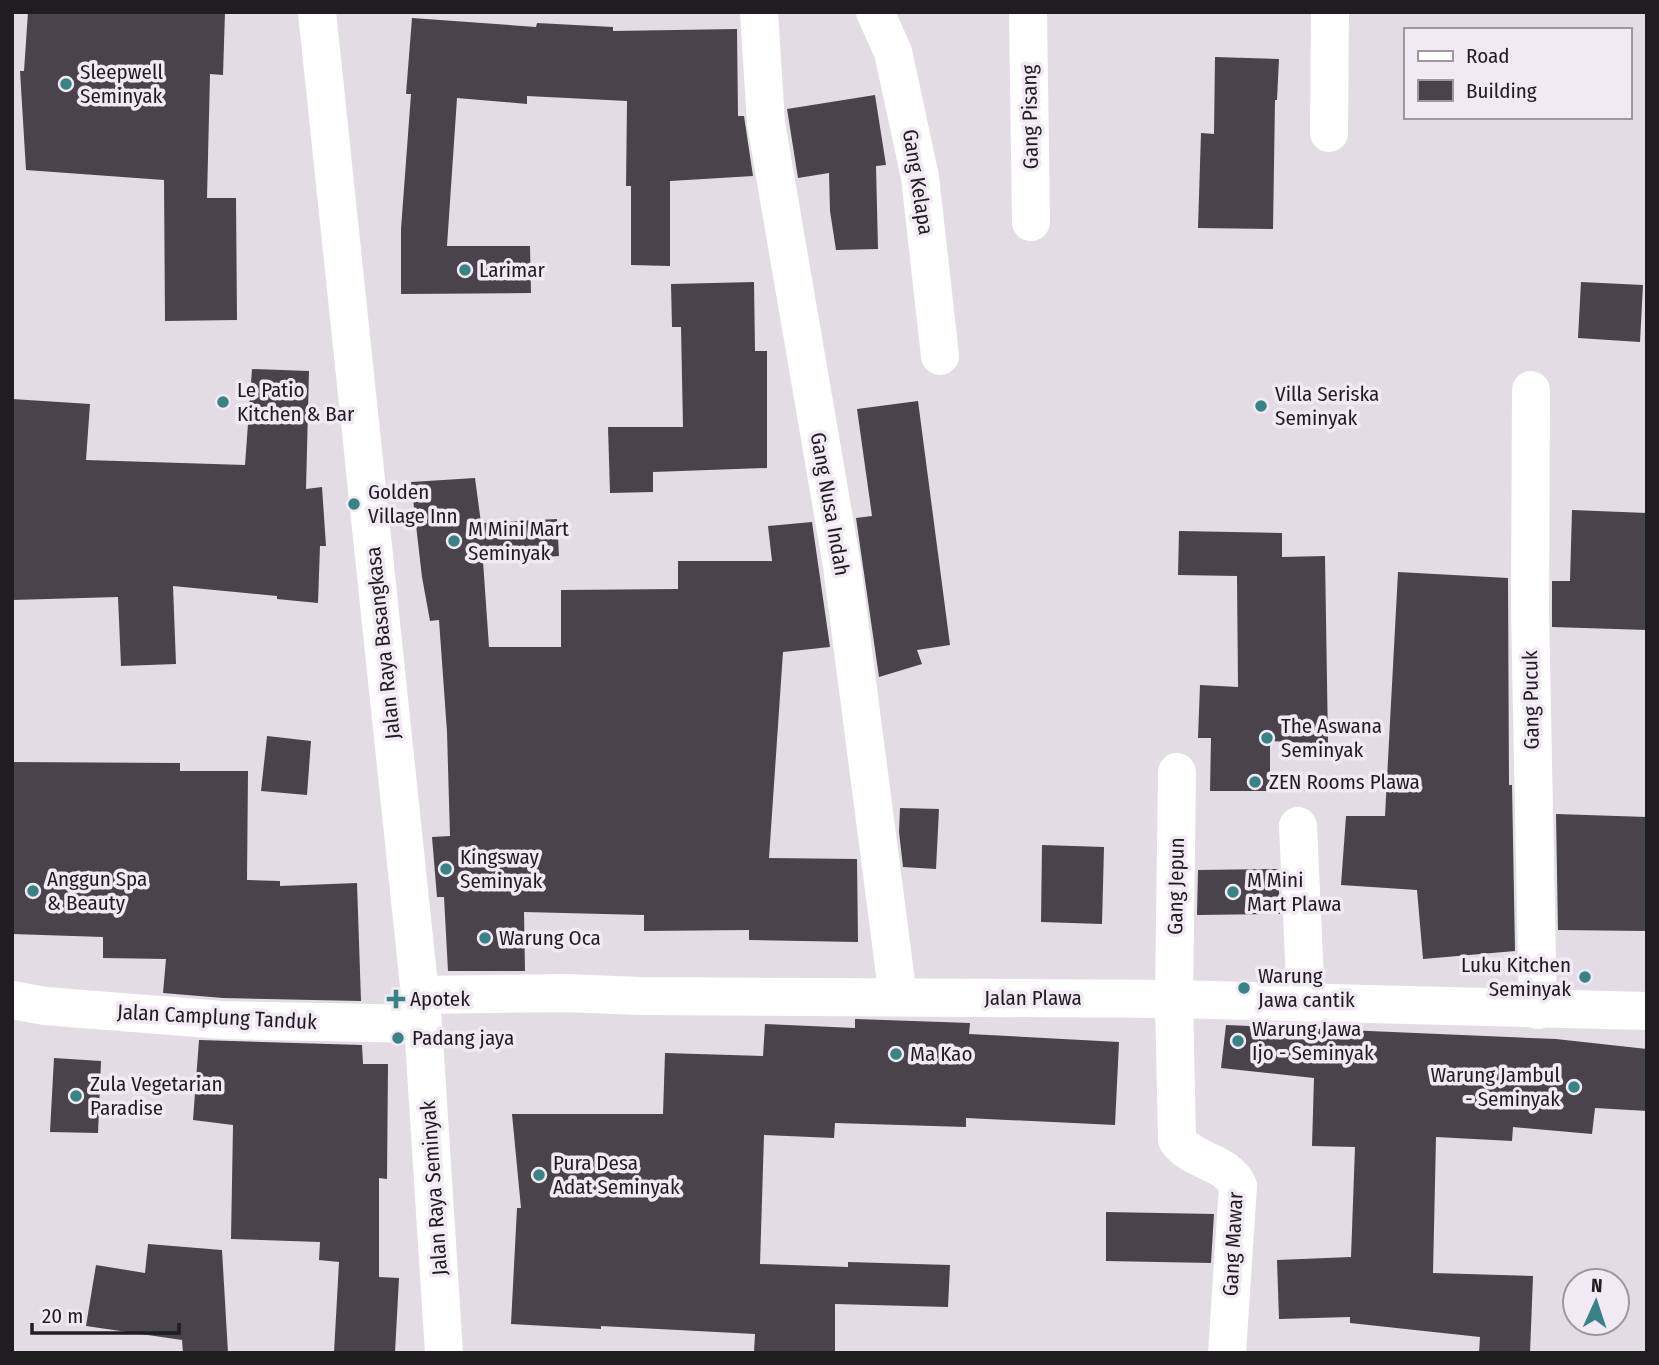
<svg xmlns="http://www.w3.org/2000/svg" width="1659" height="1365" viewBox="0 0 1659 1365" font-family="'Fira Sans Condensed',sans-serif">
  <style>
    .building { fill: #49434b }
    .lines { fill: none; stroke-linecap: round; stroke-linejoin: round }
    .street { stroke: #fff; stroke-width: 38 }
    .secondary { stroke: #fff; stroke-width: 38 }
    .poi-dot { fill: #3a8285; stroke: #f1e9f3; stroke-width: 2.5 }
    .labels { text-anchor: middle; stroke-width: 7; stroke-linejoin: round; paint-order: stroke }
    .poi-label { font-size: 21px; fill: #201d20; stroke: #f1e9f3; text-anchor: start }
    .street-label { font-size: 21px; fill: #201d20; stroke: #f1e9f3 }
  </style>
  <rect width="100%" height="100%" fill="#e3dce5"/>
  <g class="building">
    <path d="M 28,12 L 225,12 L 223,75 L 210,74 L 207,198 L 236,198 L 237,320 L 165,321 L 164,180 L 26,170 L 20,71 L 24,71 Z"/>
    <path d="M 412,18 L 536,27 L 537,23 L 613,27 L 613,31 L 737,29 L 738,116 L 744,116 L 753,176 L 670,181 L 670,266 L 631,265 L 631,186 L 626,186 L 627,101 L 527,96 L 527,104 L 457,98 L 447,246 L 530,246 L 531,293 L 401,294 L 401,229 L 411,94 L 406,94 Z"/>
    <path d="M 1215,57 L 1279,59 L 1277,100 L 1275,100 L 1273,229 L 1198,228 L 1201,133 L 1214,134 Z"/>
    <path d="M 875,95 L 886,165 L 876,166 L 878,249 L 836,250 L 830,211 L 829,173 L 798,178 L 787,109 Z"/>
    <path d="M 754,282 L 755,351 L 767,351 L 767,468 L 653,472 L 653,492 L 610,493 L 608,427 L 683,427 L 681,327 L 672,327 L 671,284 Z"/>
    <path d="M 1581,282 L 1643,285 L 1640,342 L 1578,338 Z"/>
    <path d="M 252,369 L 309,371 L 306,489 L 322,487 L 326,546 L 320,546 L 318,603 L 277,599 L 277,596 L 173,586 L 176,664 L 121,666 L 118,597 L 12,600 L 12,399 L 90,404 L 86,460 L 245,465 Z"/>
    <path d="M 918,401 L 950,645 L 917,650 L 922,664 L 879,677 L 856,518 L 872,516 L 857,409 Z"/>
    <path d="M 475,478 L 481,523 L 557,519 L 559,556 L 483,561 L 489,647 L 561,647 L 561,590 L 678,589 L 678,561 L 772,561 L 768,526 L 812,522 L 830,647 L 783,652 L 769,858 L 857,859 L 858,942 L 749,940 L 749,930 L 644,931 L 644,915 L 524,912 L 525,971 L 448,971 L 444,897 L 437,897 L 432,837 L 450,836 L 447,732 L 439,620 L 430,621 L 422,577 L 411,482 Z"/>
    <path d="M 1572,510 L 1647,513 L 1647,630 L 1552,627 L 1552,581 L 1570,581 Z"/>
    <path d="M 1179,531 L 1282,533 L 1282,557 L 1325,556 L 1328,744 L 1270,741 L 1270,791 L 1210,791 L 1211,738 L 1198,738 L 1200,685 L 1238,687 L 1237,576 L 1178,575 Z"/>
    <path d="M 1398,572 L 1508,578 L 1509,785 L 1512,785 L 1515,951 L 1423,959 L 1417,890 L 1341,885 L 1346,816 L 1385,816 Z"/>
    <path d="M 267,736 L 311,741 L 307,795 L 261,791 Z"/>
    <path d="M 12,762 L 180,763 L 180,771 L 248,771 L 247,880 L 280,881 L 280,886 L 357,883 L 361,1001 L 223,998 L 163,993 L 166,959 L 103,958 L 103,937 L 12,934 Z"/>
    <path d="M 900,808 L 939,809 L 936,869 L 903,867 L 899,832 Z"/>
    <path d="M 1556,814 L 1647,817 L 1647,931 L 1558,930 Z"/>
    <path d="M 1042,845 L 1104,847 L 1102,924 L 1041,922 Z"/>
    <path d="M 1278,869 L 1280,914 L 1197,915 L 1198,870 Z"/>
    <path d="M 855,1019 L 970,1023 L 969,1034 L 1119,1042 L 1115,1125 L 966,1118 L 966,1127 L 835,1123 L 834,1138 L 764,1135 L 760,1264 L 848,1267 L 848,1262 L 950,1265 L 948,1307 L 835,1304 L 835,1353 L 754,1353 L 755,1334 L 601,1326 L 601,1329 L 511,1324 L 517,1208 L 521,1208 L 512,1114 L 663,1114 L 665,1053 L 763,1056 L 765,1024 L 855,1028 Z"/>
    <path d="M 1226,1025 L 1556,1039 L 1647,1049 L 1647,1111 L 1595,1108 L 1592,1134 L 1513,1127 L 1512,1141 L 1436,1137 L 1433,1273 L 1533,1276 L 1530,1353 L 1479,1353 L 1480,1337 L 1350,1323 L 1350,1317 L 1279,1319 L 1277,1260 L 1351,1257 L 1355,1147 L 1312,1146 L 1314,1078 L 1221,1068 Z"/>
    <path d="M 199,1040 L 362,1045 L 363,1064 L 388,1064 L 387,1179 L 379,1178 L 379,1277 L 399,1278 L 395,1353 L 334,1353 L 339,1262 L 319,1260 L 320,1242 L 231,1239 L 233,1125 L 193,1120 Z"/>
    <path d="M 54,1058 L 101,1061 L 98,1133 L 50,1132 Z"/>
    <path d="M 1106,1212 L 1214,1214 L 1211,1263 L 1106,1261 Z"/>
    <path d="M 148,1244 L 222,1250 L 228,1353 L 183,1353 L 182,1340 L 86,1326 L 96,1265 L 145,1273 Z"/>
  </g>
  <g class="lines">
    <g class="street">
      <path d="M 759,12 L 766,123 L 842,566 L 898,997"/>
      <path d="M 875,12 L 893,52 L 920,177 L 940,356"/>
      <path d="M 1028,12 L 1031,222"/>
      <path d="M 1329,133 L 1330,12"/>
      <path d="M 1531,390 L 1530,612 L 1538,1010"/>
      <path d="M 1177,772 L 1174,999 L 1177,1140 C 1192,1162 1227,1161 1238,1186 L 1227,1353"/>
      <path d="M 1298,826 L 1306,1003"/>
      <path d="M 419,995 L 566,993 L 639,996 L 1174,999 L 1647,1011"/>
      <path d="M 12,1000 L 45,1006 L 222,1020 L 423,1024"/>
    </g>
    <path class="secondary" d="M 317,12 L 423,1024 L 444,1353"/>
  </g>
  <g class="poi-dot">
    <circle cx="66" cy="84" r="7"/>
    <circle cx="465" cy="270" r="7"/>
    <circle cx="223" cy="402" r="7"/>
    <circle cx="1261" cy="406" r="7"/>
    <circle cx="354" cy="504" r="7"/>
    <circle cx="454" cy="541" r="7"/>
    <circle cx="1267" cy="738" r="7"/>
    <circle cx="1255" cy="782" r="7"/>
    <circle cx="446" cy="869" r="7"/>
    <circle cx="33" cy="891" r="7"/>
    <circle cx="1233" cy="892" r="7"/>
    <circle cx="485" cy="938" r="7"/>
    <circle cx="1585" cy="977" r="7"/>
    <circle cx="1244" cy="988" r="7"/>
    <path d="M392.5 988.5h7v7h7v7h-7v7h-7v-7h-7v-7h7z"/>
    <circle cx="398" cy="1038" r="7"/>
    <circle cx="1238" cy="1041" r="7"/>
    <circle cx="896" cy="1054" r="7"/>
    <circle cx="1574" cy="1087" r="7"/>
    <circle cx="76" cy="1096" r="7"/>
    <circle cx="539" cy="1175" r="7"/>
  </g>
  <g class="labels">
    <g class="poi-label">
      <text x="80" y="79">Sleepwell<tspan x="80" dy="24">Seminyak</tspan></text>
      <text x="479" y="277">Larimar</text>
      <text x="237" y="397">Le Patio<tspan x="237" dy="24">Kitchen &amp; Bar</tspan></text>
      <text x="1275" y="401">Villa Seriska<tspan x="1275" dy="24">Seminyak</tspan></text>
      <text x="368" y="499">Golden<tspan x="368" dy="24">Village Inn</tspan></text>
      <text x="468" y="536">M Mini Mart<tspan x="468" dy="24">Seminyak</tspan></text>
      <text x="1281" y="733">The Aswana<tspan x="1281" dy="24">Seminyak</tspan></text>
      <text x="1269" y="789">ZEN Rooms Plawa</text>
      <text x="460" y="864">Kingsway<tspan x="460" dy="24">Seminyak</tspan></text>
      <text x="47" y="886">Anggun Spa<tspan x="47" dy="24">&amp; Beauty</tspan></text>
      <text x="1247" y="887">M Mini<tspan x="1247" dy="24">Mart Plawa</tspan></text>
      <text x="499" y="945">Warung Oca</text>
      <text x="1571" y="972" text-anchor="end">Luku Kitchen<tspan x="1571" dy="24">Seminyak</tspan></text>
      <text x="1258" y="983">Warung<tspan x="1258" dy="24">Jawa cantik</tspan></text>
      <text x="410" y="1006">Apotek</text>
      <text x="1252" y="1036">Warung Jawa<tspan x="1252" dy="24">Ijo - Seminyak</tspan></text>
      <text x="412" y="1045">Padang jaya</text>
      <text x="910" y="1061">Ma Kao</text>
      <text x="1560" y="1082" text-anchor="end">Warung Jambul<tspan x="1560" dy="24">- Seminyak</tspan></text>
      <text x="90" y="1091">Zula Vegetarian<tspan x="90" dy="24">Paradise</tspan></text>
      <text x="553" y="1170">Pura Desa<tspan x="553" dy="24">Adat Seminyak</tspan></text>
    </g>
    <g class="street-label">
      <text transform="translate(1030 117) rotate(-91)" y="7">Gang Pisang</text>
      <text transform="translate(918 182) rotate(81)" y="7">Gang Kelapa</text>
      <text transform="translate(830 504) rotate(80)" y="7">Gang Nusa Indah</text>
      <text transform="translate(383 643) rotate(-96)" y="7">Jalan Raya Basangkasa</text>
      <text transform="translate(1531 700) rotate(-91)" y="7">Gang Pucuk</text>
      <text transform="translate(1176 886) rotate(-89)" y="7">Gang Jepun</text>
      <text x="1033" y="1005">Jalan Plawa</text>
      <text transform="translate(217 1017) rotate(3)" y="7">Jalan Camplung Tanduk</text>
      <text transform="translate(434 1188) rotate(-94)" y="7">Jalan Raya Seminyak</text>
      <text transform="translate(1233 1244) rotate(-87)" y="7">Gang Mawar</text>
    </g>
  </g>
  <rect width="1659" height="1365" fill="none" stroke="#201d20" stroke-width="28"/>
  <rect x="1404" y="28" width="228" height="91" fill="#f1e9f3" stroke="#9d979f" stroke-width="2"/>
  <rect x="1418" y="51" width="35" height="10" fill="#ffffff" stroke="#9d979f" stroke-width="2"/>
  <text x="1466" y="63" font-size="21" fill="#201d20">Road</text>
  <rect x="1418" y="80" width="35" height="21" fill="#49434b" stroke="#9d979f" stroke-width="2"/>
  <text x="1466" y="98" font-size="21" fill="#201d20">Building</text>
  <g transform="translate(1596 1302) rotate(3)"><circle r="33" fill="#f1e9f3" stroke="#9d979f" stroke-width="2"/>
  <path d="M0-5L12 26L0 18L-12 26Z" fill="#3a8285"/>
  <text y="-10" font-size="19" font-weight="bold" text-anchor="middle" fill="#201d20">N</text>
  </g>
  <path d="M32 1323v10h147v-10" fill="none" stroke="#201d20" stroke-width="3.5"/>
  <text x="42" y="1323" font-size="21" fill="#201d20" stroke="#f1e9f3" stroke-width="5" paint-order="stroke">20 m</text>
</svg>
